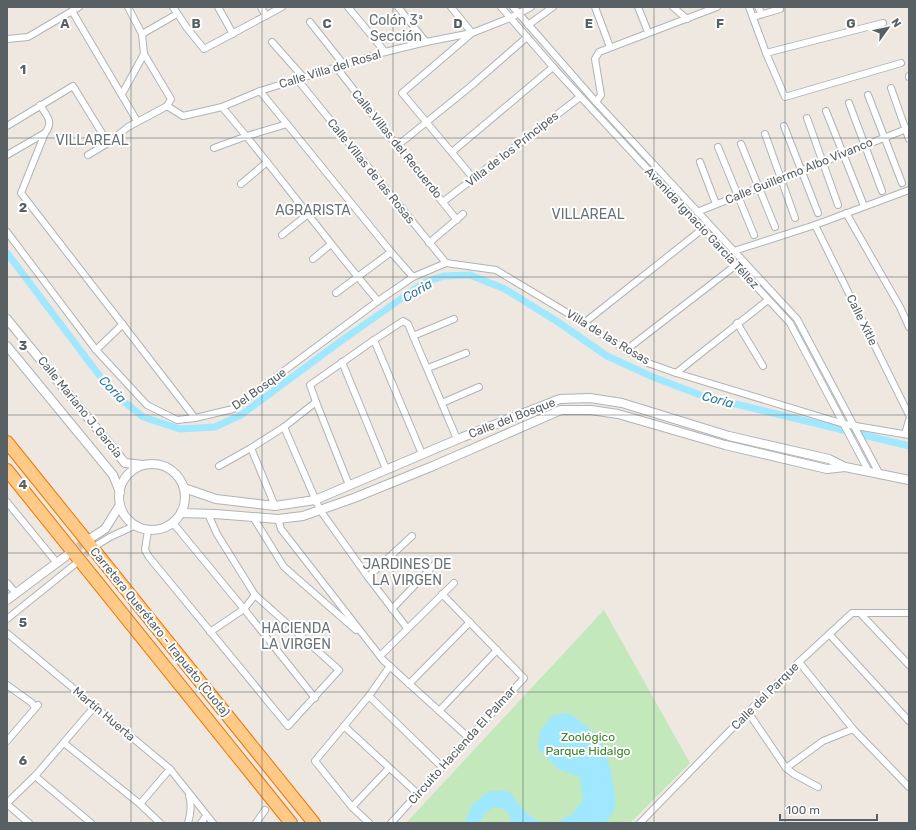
<svg xmlns="http://www.w3.org/2000/svg" width="916" height="830" viewBox="0 0 916 830" font-family="Rubik,sans-serif">
  <style>
    .green { fill: #c3e8bb }
    .water { fill: #a0e8ff }
    .lines { fill: none; stroke-linecap: round; stroke-linejoin: round }
    .canal { stroke: #a0e8ff; stroke-width: 7 }
    .minor-tunnel { stroke: #c9c6c2; stroke-width: 6; stroke-dasharray: 6 3; stroke-linecap: butt }
    .tertiary-tunnel { stroke: #c9c6c2; stroke-width: 8; stroke-dasharray: 8 4; stroke-linecap: butt }
    .minor-casing { stroke: #afb4b8; stroke-width: 8 }
    .tertiary-casing { stroke: #afb4b8; stroke-width: 10 }
    .motorway-casing { stroke: #ef7700; stroke-width: 14 }
    .minor { stroke: #fff; stroke-width: 6 }
    .tertiary { stroke: #fff; stroke-width: 8 }
    .motorway { stroke: #ffc987; stroke-width: 12 }
    .grid { fill: none; stroke: #596063; stroke-width: 1; stroke-opacity: 0.55 }
    .labels { text-anchor: middle; stroke-width: 4; stroke-linejoin: round; paint-order: stroke }
    .street-label { font-size: 12px; fill: #596063; stroke: #fff }
    .park-label { font-size: 12px; fill: #3b862e; stroke: #fff }
    .water-label { font-size: 13px; font-style: italic; fill: #30799c; stroke: #fff }
    .quarter-label { font-size: 14px; fill: #6a7275; stroke: #fff }
    .grid-label { font-size: 13px; text-anchor: middle; font-weight: bold; fill: #596063; stroke: #fff; stroke-width: 4; stroke-linejoin: round; paint-order: stroke }
  </style>
  <rect width="100%" height="100%" fill="#eee8e1"/>
  <path class="green" d="M 604,610 L 690,763 L 630,823 L 406,823 Z"/>
  <g class="water">
    <path d="M 569,713 C 580,721 594,730 601,742 C 607,752 619,800 614,811 C 612,815 608,819 605,823 L 555,823 L 571,815 L 583,800 L 580,777 L 558,769 L 538,748 L 540,731 L 553,715 Z"/>
    <path d="M 489,791 L 509,791 C 517,803 531,821 546,823 L 510,823 L 511,818 L 506,810 L 495,807 L 486,812 L 479,823 L 465,823 L 472,805 Z"/>
  </g>
  <g class="lines">
    <path class="canal" d="M 7,253 L 111,391 L 143,417 L 180,429 L 215,427 L 241,415 L 341,341 L 425,282 L 444,276 L 470,275 L 505,289 L 558,322 L 607,356 L 653,377 L 703,396 L 909,446"/>
    <path class="minor-tunnel" d="M 79,561 L 94,547"/>
    <path class="tertiary-tunnel" d="M 69,554 L 90,538"/>
    <g class="minor-casing">
      <g id="minor">
        <path d="M 173,7 L 187,28 L 204,49 L 282,7"/>
        <path d="M 218,7 L 233,34"/>
        <path d="M 261,7 L 266,16"/>
        <path d="M 348,7 L 385,52"/>
        <path d="M 398,7 L 426,42"/>
        <path d="M 451,7 L 472,33 L 402,93 L 474,179"/>
        <path d="M 501,7 L 553,67 L 790,323 L 869,472"/>
        <path d="M 513,7 L 596,102 L 797,319 L 879,473"/>
        <path d="M 595,7 L 610,47"/>
        <path d="M 638,7 L 648,32"/>
        <path d="M 673,7 L 687,19"/>
        <path d="M 749,7 L 766,53 L 785,97 L 901,63"/>
        <path d="M 758,7 L 762,14"/>
        <path d="M 72,11 L 137,121"/>
        <path d="M 753,17 L 780,9"/>
        <path d="M 310,22 L 344,65"/>
        <path d="M 528,25 L 553,7"/>
        <path d="M 142,34 L 177,14"/>
        <path d="M 7,39 L 28,37 L 79,7"/>
        <path d="M 272,42 L 304,78"/>
        <path d="M 766,53 L 883,23"/>
        <path d="M 337,68 L 397,146 L 457,220"/>
        <path d="M 909,76 L 909,77"/>
        <path d="M 297,79 L 446,263"/>
        <path d="M 891,88 L 909,139"/>
        <path d="M 260,91 L 391,252 L 413,277"/>
        <path d="M 122,94 L 144,54"/>
        <path d="M 868,95 L 902,183"/>
        <path d="M 596,102 L 601,95 L 595,59 L 599,52 L 717,7"/>
        <path d="M 849,103 L 882,191"/>
        <path d="M 167,106 L 183,116 L 222,107 L 260,91 L 385,52 L 426,42 L 472,33 L 510,18 L 531,7"/>
        <path d="M 222,107 C 276,170 324,238 378,301"/>
        <path d="M 826,111 L 864,206"/>
        <path d="M 807,118 L 838,205"/>
        <path d="M 7,126 L 73,86 L 108,143"/>
        <path d="M 784,126 L 818,213"/>
        <path d="M 45,133 L 21,193 L 195,418"/>
        <path d="M 765,134 L 795,218"/>
        <path d="M 741,144 L 775,227"/>
        <path d="M 397,146 L 471,86 L 527,37"/>
        <path d="M 718,147 L 754,235"/>
        <path d="M 214,148 L 247,136 L 287,124"/>
        <path d="M 452,152 L 553,67"/>
        <path d="M 7,155 L 45,133 C 54,122 47,116 40,105"/>
        <path d="M 88,155 L 108,143 L 128,127 L 167,106 L 171,99 L 144,54 L 142,34 L 128,7"/>
        <path d="M 700,162 L 716,204"/>
        <path d="M 241,184 L 267,162"/>
        <path d="M 444,201 L 580,97"/>
        <path d="M 697,212 L 909,128"/>
        <path d="M 846,213 L 900,307 L 909,327"/>
        <path d="M 815,225 L 909,415"/>
        <path d="M 7,232 L 96,350 L 147,405 L 177,420 L 195,418 L 233,409 L 378,301 L 413,277 L 446,263"/>
        <path d="M 282,235 L 308,214"/>
        <path d="M 429,243 L 463,214"/>
        <path d="M 734,251 L 815,225 L 909,190"/>
        <path d="M 313,259 L 331,244"/>
        <path d="M 446,263 L 496,270 L 584,323 L 626,350 L 648,363 L 676,373 L 844,424 L 909,435"/>
        <path d="M 336,293 L 391,252"/>
        <path d="M 584,323 L 705,227"/>
        <path d="M 737,323 L 763,366"/>
        <path d="M 413,336 L 454,319"/>
        <path d="M 374,340 L 422,454"/>
        <path d="M 96,350 L 123,324"/>
        <path d="M 626,350 L 736,265"/>
        <path d="M 342,362 L 386,469"/>
        <path d="M 428,368 L 466,353"/>
        <path d="M 676,373 L 768,300"/>
        <path d="M 442,403 L 479,387"/>
        <path d="M 284,427 L 320,510 L 368,577 L 407,628"/>
        <path d="M 905,434 L 909,420"/>
        <path d="M 251,448 L 275,506"/>
        <path d="M 219,466 L 251,448 L 284,427 L 316,402"/>
        <path d="M 349,485 L 316,402 L 310,385 L 374,340 L 403,321 L 408,324 L 457,439"/>
        <path d="M 7,502 L 57,563"/>
        <path d="M 253,517 L 284,567 L 356,630"/>
        <path d="M 278,519 L 281,529 L 383,660 L 469,738"/>
        <path d="M 173,523 L 244,609 L 315,698"/>
        <path d="M 148,530 L 145,550 L 149,557 L 288,726 L 339,670 L 255,595 L 217,534 L 208,514"/>
        <path d="M 97,545 L 110,537 L 136,525"/>
        <path d="M 368,577 L 412,536"/>
        <path d="M 7,583 L 16,593"/>
        <path d="M 392,609 L 436,563"/>
        <path d="M 861,614 L 909,665"/>
        <path d="M 7,619 L 74,565"/>
        <path d="M 210,632 L 244,609 L 255,595"/>
        <path d="M 7,633 L 170,769 L 213,823"/>
        <path d="M 830,635 L 909,721"/>
        <path d="M 380,656 L 454,583"/>
        <path d="M 799,662 L 853,729 L 909,787"/>
        <path d="M 409,684 L 470,622"/>
        <path d="M 7,685 L 32,703 L 35,708"/>
        <path d="M 369,696 L 442,767"/>
        <path d="M 439,711 L 497,650"/>
        <path d="M 748,712 L 786,768 L 794,774 L 818,787"/>
        <path d="M 344,726 L 418,794"/>
        <path d="M 7,741 L 38,705"/>
        <path d="M 64,743 L 140,804 L 160,823"/>
        <path d="M 786,768 L 823,741 L 853,729"/>
        <path d="M 35,776 L 91,823"/>
        <path d="M 7,803 L 35,776 L 95,706"/>
        <path d="M 7,804 L 29,823"/>
        <path d="M 140,804 L 170,769"/>
        <path d="M 352,807 L 389,768"/>
        <path d="M 188,823 C 191,813 192,805 189,795"/>
        <path d="M 201,823 L 206,816"/>
        <path d="M 256,823 L 265,810"/>
        <path d="M 369,823 L 352,807 L 315,761 L 369,696 L 390,666"/>
        <path d="M 391,823 L 524,678 L 442,594"/>
        <path d="M 640,823 L 748,712 L 799,662 L 852,613 L 909,613"/>
      </g>
    </g>
    <g class="tertiary-casing">
      <g id="tertiary">
        <path d="M 7,319 L 125,463 L 143,465"/>
        <path d="M 7,346 L 113,475 L 120,492"/>
        <circle cx="152" cy="497" r="33"/>
        <path d="M 184,488 L 216,499 L 275,506 L 315,500 L 463,437 L 560,399 L 590,398 L 622,403 L 729,436 L 829,459 L 845,467 L 909,480"/>
        <path d="M 181,513 L 215,514 L 278,519 L 303,516 L 354,498 L 433,466 L 561,410 L 591,410 L 618,414 L 725,445 L 827,469 L 845,467"/>
        <path d="M 91,538 L 105,529 L 120,505"/>
        <path d="M 7,600 L 66,556"/>
      </g>
    </g>
    <g class="motorway-casing">
      <g id="motorway">
        <path d="M 7,442 L 314,823"/>
        <path d="M 7,470 L 291,823"/>
      </g>
    </g>
    <use href="#minor" class="minor"/>
    <use href="#tertiary" class="tertiary"/>
    <use href="#motorway" class="motorway"/>
  </g>
  <path class="grid" d="M 131,7 L 131,823M 262,7 L 262,823M 393,7 L 393,823M 523,7 L 523,823M 654,7 L 654,823M 785,7 L 785,823M 7,138 L 909,138M 7,277 L 909,277M 7,415 L 909,415M 7,553 L 909,553M 7,692 L 909,692"/>
  <g class="labels">
    <g class="street-label">
      <text transform="translate(330 69) rotate(-17)" y="4">Calle Villa del Rosal</text>
      <text transform="translate(397 144) rotate(51)" y="4">Calle Villas del Recuerdo</text>
      <text transform="translate(512 149) rotate(-38)" y="4">Villa de los Príncipes</text>
      <text transform="translate(371 171) rotate(51)" y="4">Calle Villas de las Rosas</text>
      <text transform="translate(799 171) rotate(-22)" y="4">Calle Guillermo Albo Vivanco</text>
      <text transform="translate(702 228) rotate(47)" y="4">Avenida Ignacio García Téllez</text>
      <text transform="translate(862 320) rotate(64)" y="4">Calle Xitle</text>
      <text transform="translate(608 337) rotate(31)" y="4">Villa de las Rosas</text>
      <text transform="translate(259 389) rotate(-35)" y="4">Del Bosque</text>
      <text transform="translate(80 407) rotate(51)" y="4">Calle Mariano J. García</text>
      <text transform="translate(512 418) rotate(-21)" y="4">Calle del Bosque</text>
      <text transform="translate(160 632) rotate(51)" y="4">Carretera Querétaro - Irapuato (Cuota)</text>
      <text transform="translate(765 696) rotate(-45)" y="4">Calle del Parque</text>
      <text transform="translate(104 714) rotate(40)" y="4">Martín Huerta</text>
      <text transform="translate(462 745) rotate(-48)" y="4">Circuito Hacienda El Palmar</text>
    </g>
    <g class="park-label">
      <text x="588" y="741">Zoológico<tspan x="588" dy="14">Parque Hidalgo</tspan></text>
    </g>
    <g class="water-label">
      <text transform="translate(417 290) rotate(-31)" y="5">Coria</text>
      <text transform="translate(113 389) rotate(46)" y="5">Coria</text>
      <text transform="translate(718 399) rotate(15)" y="5">Coria</text>
    </g>
    <g class="quarter-label">
      <text x="396" y="25">Colón 3ª<tspan x="396" dy="16">Sección</tspan></text>
      <text x="92" y="145">VILLAREAL</text>
      <text x="313" y="215">AGRARISTA</text>
      <text x="588" y="219">VILLAREAL</text>
      <text x="407" y="569">JARDINES DE<tspan x="407" dy="16">LA VIRGEN</tspan></text>
      <text x="296" y="633">HACIENDA<tspan x="296" dy="16">LA VIRGEN</tspan></text>
    </g>
  </g>
  <g class="grid-label">
    <text x="65" y="28">A</text>
    <text x="196" y="28">B</text>
    <text x="327" y="28">C</text>
    <text x="458" y="28">D</text>
    <text x="589" y="28">E</text>
    <text x="720" y="28">F</text>
    <text x="851" y="28">G</text>
    <text x="23" y="74">1</text>
    <text x="23" y="212">2</text>
    <text x="23" y="350">3</text>
    <text x="23" y="489">4</text>
    <text x="23" y="627">5</text>
    <text x="23" y="765">6</text>
  </g>
  <rect width="916" height="830" fill="none" stroke="#596063" stroke-width="16"/>
  <g transform="translate(888 28) rotate(57)" stroke="#ffffff" stroke-width="3" paint-order="stroke">
  <path d="M0-3L7 15L0 10L-7 15Z" fill="#596063"/>
  <text y="-6" font-size="11" font-weight="bold" text-anchor="middle" fill="#596063">N</text>
  </g>
  <path d="M780 814v6h97v-6" fill="none" stroke="#596063" stroke-width="2"/>
  <text x="786" y="814" font-size="12" fill="#596063" stroke="#ffffff" stroke-width="3" paint-order="stroke">100 m</text>
</svg>
